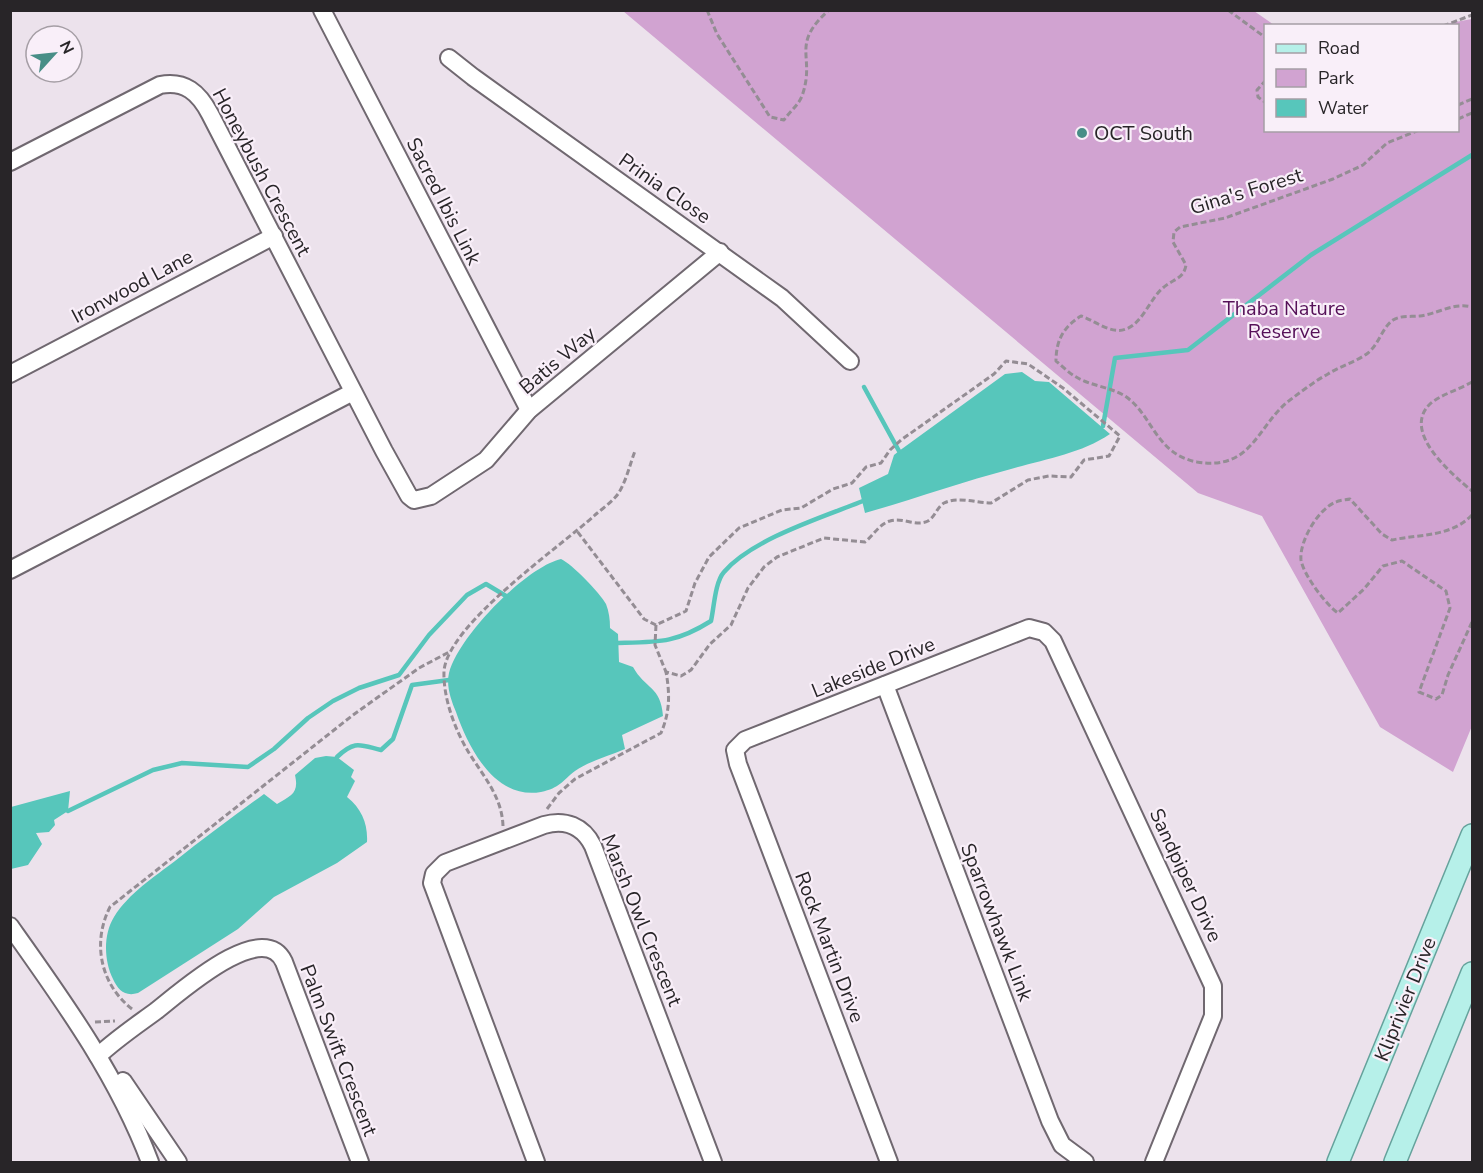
<svg xmlns="http://www.w3.org/2000/svg" width="1483" height="1173" viewBox="0 0 1483 1173" font-family="'Nunito Sans',sans-serif">
  <style>
    .green { fill: #d1a3d1 }
    .water { fill: #57c6bb }
    .lines { fill: none; stroke-linecap: round; stroke-linejoin: round }
    .stream { stroke: #57c6bb; stroke-width: 4.5 }
    .minor-casing { stroke: #706870; stroke-width: 20 }
    .major-casing { stroke: #65a29c; stroke-width: 24 }
    .path { stroke: #948d94; stroke-width: 3; stroke-dasharray: 6 3; stroke-linecap: butt }
    .minor { stroke: #fff; stroke-width: 16 }
    .major { stroke: #b6f0e9; stroke-width: 21 }
    .poi-dot { fill: #488e87; stroke: #f9eff9; stroke-width: 2 }
    .labels { text-anchor: middle; stroke-width: 4.5; stroke-linejoin: round; paint-order: stroke }
    .poi-label { font-size: 20px; fill: #282528; stroke: #f9eff9; text-anchor: start }
    .street-label { font-size: 20px; fill: #282528; stroke: #f9eff9 }
    .park-label { font-size: 20px; fill: #551058; stroke: #f9eff9 }
  </style>
  <rect width="100%" height="100%" fill="#ece2ec"/>
  <path class="green" d="M 623,11 L 1254,11 L 1274,25 L 1266,26 L 1266,130 L 1458,130 L 1458,26 L 1439,25 L 1472,19 L 1472,726 L 1453,772 L 1380,727 L 1262,516 L 1198,493 Z"/>
  <g class="water">
    <path d="M 1022,372 L 1035,381 L 1049,382 L 1110,434 C 1080,454 1045,459 1011,469 C 962,482 914,499 865,513 L 859,488 L 888,474 L 894,455 L 899,451 L 1005,374 Z"/>
    <path d="M 561,559 C 572,564 600,593 606,604 C 609,612 610,619 610,628 L 618,634 L 619,662 L 633,667 C 645,689 661,686 663,716 L 622,735 L 625,749 C 609,756 589,761 575,771 C 562,781 560,788 541,792 C 495,800 469,749 456,712 C 451,700 446,686 449,673 C 458,637 526,567 561,559 Z"/>
    <path d="M 326,756 L 337,757 L 354,770 L 351,777 L 355,781 L 347,797 C 362,809 368,824 367,842 L 337,863 L 274,897 L 238,929 L 138,993 C 125,997 118,990 113,979 C 104,961 103,935 114,917 C 129,893 154,877 175,861 C 204,838 234,816 264,794 L 277,804 C 292,795 299,793 295,775 L 315,758 Z"/>
    <path d="M 70,791 L 68,811 L 54,820 L 55,825 L 49,832 L 36,833 L 42,844 L 28,865 L 11,869 L 11,807 Z"/>
  </g>
  <g class="lines">
    <g class="stream">
      <path d="M 864,387 L 899,451"/>
      <path d="M 1103,426 L 1115,358 L 1188,350 L 1311,255 L 1472,155"/>
      <path d="M 618,643 C 659,642 676,643 711,621 C 714,608 715,582 724,572 C 752,539 823,517 863,501"/>
      <path d="M 337,757 C 355,740 360,745 381,750 L 393,739 L 412,685 L 449,680"/>
      <path d="M 68,811 L 153,770 L 182,763 L 248,767 L 274,749 L 308,718 L 333,701 L 359,688 L 399,675 L 429,635 L 467,595 L 486,584 L 506,596"/>
    </g>
    <g class="minor-casing">
      <g id="minor">
        <path d="M 322,10 L 529,410"/>
        <path d="M 449,58 L 473,77 L 782,298 L 850,361"/>
        <path d="M 10,162 L 160,85 C 185,80 199,93 210,114 L 384,451 L 409,496 L 414,500 L 431,496 L 486,460 L 529,410 L 720,252"/>
        <path d="M 10,374 L 274,236"/>
        <path d="M 10,570 L 353,392"/>
        <path d="M 885,685 L 1050,1121 L 1062,1145 L 1085,1162"/>
        <path d="M 10,926 C 64,1002 117,1075 150,1162"/>
        <path d="M 98,1056 C 116,1039 137,1025 156,1011 C 178,994 263,917 284,962 L 360,1162"/>
        <path d="M 123,1081 L 178,1162"/>
        <path d="M 536,1162 L 432,883 L 434,874 L 445,863 L 544,825 C 565,819 583,826 593,846 L 713,1162"/>
        <path d="M 889,1162 L 738,764 L 735,750 L 745,740 L 1029,628 L 1044,632 L 1053,641 L 1213,986 L 1213,1016 L 1154,1162"/>
      </g>
    </g>
    <g class="major-casing">
      <g id="major">
        <path d="M 1338,1162 L 1472,835"/>
        <path d="M 1395,1162 L 1472,973"/>
      </g>
    </g>
    <g class="path">
      <path d="M 707,10 L 717,34 L 770,117 L 784,120 C 791,110 800,104 803,93 C 815,55 790,45 829,10"/>
      <path d="M 1228,10 L 1266,38"/>
      <path d="M 1356,26 L 1368,26"/>
      <path d="M 1443,26 L 1472,15"/>
      <path d="M 1266,80 L 1257,90 L 1258,97 L 1266,103"/>
      <path d="M 1458,105 L 1472,99"/>
      <path d="M 1458,119 L 1472,113"/>
      <path d="M 1419,130 L 1387,143 L 1363,165 L 1333,179 L 1225,218 L 1180,227 L 1174,232 L 1173,242 L 1186,265 C 1184,279 1173,279 1164,287 C 1150,298 1143,323 1126,329 C 1111,335 1094,320 1081,316 C 1063,327 1056,341 1056,361 C 1063,367 1070,374 1078,378 C 1092,386 1110,387 1125,396 C 1153,415 1155,454 1197,462 C 1253,471 1257,425 1290,400 C 1302,391 1315,381 1328,374 C 1340,366 1356,362 1368,353 C 1379,344 1382,328 1393,320 C 1401,315 1411,317 1420,316 C 1437,314 1454,302 1472,307"/>
      <path d="M 1472,382 C 1460,389 1440,395 1430,404 C 1401,432 1452,474 1472,491"/>
      <path d="M 1472,515 C 1451,537 1421,534 1392,540 L 1382,534 L 1350,499 C 1346,500 1340,500 1336,502 C 1319,508 1299,541 1301,560 C 1303,574 1326,605 1338,613 L 1364,589 L 1383,566 L 1402,561 L 1446,591 L 1450,608 L 1419,692 L 1436,699 L 1442,695 L 1448,675 L 1472,622"/>
      <path d="M 656,625 L 655,645 L 666,672"/>
      <path d="M 547,809 L 559,793 L 575,779 L 661,733 C 670,712 670,694 666,672 L 681,676 L 691,670 L 710,644 L 731,625 L 748,588 L 764,567 L 777,557 L 824,538 L 865,542 C 874,535 879,524 890,521 C 902,517 917,527 928,521 C 935,517 937,507 944,503 C 958,496 976,503 991,503 L 1028,480 L 1049,476 L 1071,477 L 1084,460 L 1109,456 L 1120,436 L 1063,388 L 1028,364 L 1006,361 L 994,374 L 901,440 L 890,450 L 881,463 L 866,467 L 852,483 L 833,489 L 801,508 L 782,510 L 739,528 L 709,557 L 695,583 L 686,611 L 656,625 L 644,619 L 577,531"/>
      <path d="M 503,826 C 502,797 484,777 469,753 C 455,730 443,698 444,671 C 448,624 560,547 595,515 C 602,509 612,502 618,494 C 626,482 630,464 635,451"/>
      <path d="M 132,1009 C 100,984 92,942 110,907 L 353,715 L 419,668 L 451,651"/>
      <path d="M 95,1022 L 115,1021"/>
    </g>
    <use href="#minor" class="minor"/>
    <use href="#major" class="major"/>
  </g>
  <circle class="poi-dot" cx="1082" cy="133" r="6"/>
  <g class="labels">
    <g class="poi-label">
      <text x="1094" y="140">OCT South</text>
    </g>
    <g class="street-label">
      <text transform="translate(262 172) rotate(62)" y="7">Honeybush Crescent</text>
      <text transform="translate(665 188) rotate(35)" y="7">Prinia Close</text>
      <text transform="translate(1246 191) rotate(-17)" y="7">Gina's Forest</text>
      <text transform="translate(444 201) rotate(63)" y="7">Sacred Ibis Link</text>
      <text transform="translate(132 286) rotate(-28)" y="7">Ironwood Lane</text>
      <text transform="translate(557 360) rotate(-40)" y="7">Batis Way</text>
      <text transform="translate(873 667) rotate(-22)" y="7">Lakeside Drive</text>
      <text transform="translate(1186 875) rotate(65)" y="7">Sandpiper Drive</text>
      <text transform="translate(642 920) rotate(68)" y="7">Marsh Owl Crescent</text>
      <text transform="translate(997 922) rotate(69)" y="7">Sparrowhawk Link</text>
      <text transform="translate(830 947) rotate(69)" y="7">Rock Martin Drive</text>
      <text transform="translate(1405 999) rotate(-68)" y="7">Kliprivier Drive</text>
      <text transform="translate(339 1050) rotate(69)" y="7">Palm Swift Crescent</text>
    </g>
    <g class="park-label">
      <text x="1284" y="315">Thaba Nature<tspan x="1284" dy="23">Reserve</tspan></text>
    </g>
  </g>
  <rect width="1483" height="1173" fill="none" stroke="#282528" stroke-width="24"/>
  <rect x="1264" y="24" width="195" height="108" fill="#f9eff9" stroke="#a59ea5" stroke-width="1.5"/>
  <rect x="1276" y="44" width="30" height="9" fill="#b6f0e9" stroke="#a59ea5" stroke-width="1.5"/>
  <text x="1318" y="54" font-size="18" fill="#282528">Road</text>
  <rect x="1276" y="69" width="30" height="18" fill="#d1a3d1" stroke="#a59ea5" stroke-width="1.5"/>
  <text x="1318" y="84" font-size="18" fill="#282528">Park</text>
  <rect x="1276" y="99" width="30" height="18" fill="#57c6bb" stroke="#a59ea5" stroke-width="1.5"/>
  <text x="1318" y="114" font-size="18" fill="#282528">Water</text>
  <g transform="translate(54 54) rotate(63)"><circle r="28" fill="#f9eff9" stroke="#a59ea5" stroke-width="1.5"/>
  <path d="M0-4.5L10 22L0 15L-10 22Z" fill="#488e87"/>
  <text y="-9" font-size="16" font-weight="bold" text-anchor="middle" fill="#282528">N</text>
  </g>
</svg>
